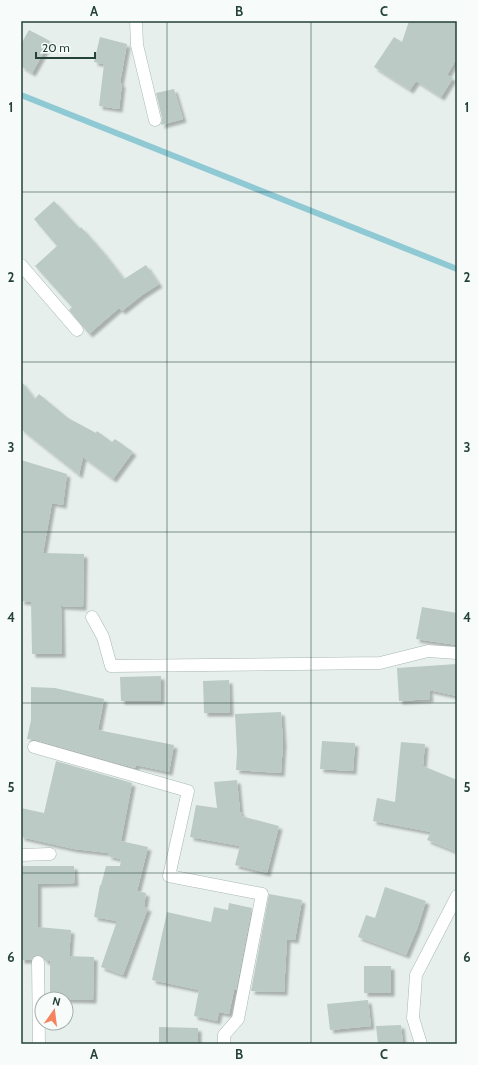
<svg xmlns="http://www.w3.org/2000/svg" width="478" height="1065" viewBox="0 0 478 1065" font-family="Cabin,sans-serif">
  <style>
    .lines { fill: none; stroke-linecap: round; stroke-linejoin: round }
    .stream { stroke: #8ec9d4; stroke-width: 6 }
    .building { fill: #bbcac4; filter: url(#shadow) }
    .minor-casing { stroke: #a8b8b2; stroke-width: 13 }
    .minor { stroke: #fff; stroke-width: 12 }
    .grid { fill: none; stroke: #24423a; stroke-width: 1; stroke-opacity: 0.55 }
    .neatline { fill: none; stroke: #24423a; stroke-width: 1.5 }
    .grid-label { font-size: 13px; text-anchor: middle; font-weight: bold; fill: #24423a }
  </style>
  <defs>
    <filter id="shadow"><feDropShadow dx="3.5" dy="3.5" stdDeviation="1" flood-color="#0004"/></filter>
  </defs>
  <rect width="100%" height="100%" fill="#e6efeb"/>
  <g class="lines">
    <path class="stream" d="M 21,95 L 457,269"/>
  </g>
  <g class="building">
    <path d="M 409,21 L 457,21 L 457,58 L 447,75 L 453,78 L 441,97 L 416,81 L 410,90 L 374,67 L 394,37 L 402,42 Z"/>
    <path d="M 29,30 L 50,41 L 32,73 L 21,66 L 21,44 Z"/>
    <path d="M 100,37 L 127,44 L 120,83 L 122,84 L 119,109 L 99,106 L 104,64 L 94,62 Z"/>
    <path d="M 174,89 L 183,119 L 161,125 L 162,118 L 156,93 Z"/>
    <path d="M 54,201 L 80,229 L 81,227 L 103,252 L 124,279 L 146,265 L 159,284 L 142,295 L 122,311 L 119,308 L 89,334 L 69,310 L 72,307 L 35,266 L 57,246 L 34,219 Z"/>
    <path d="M 21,381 L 35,399 L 39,394 L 68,418 L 96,433 L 97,431 L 112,442 L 115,439 L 133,452 L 113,479 L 83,457 L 79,475 L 21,429 Z"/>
    <path d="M 21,460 L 67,474 L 63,505 L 52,503 L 43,553 L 84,554 L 83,607 L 61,606 L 62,654 L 32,654 L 31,602 L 21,601 Z"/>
    <path d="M 422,607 L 457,613 L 457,645 L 416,639 Z"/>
    <path d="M 457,664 L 457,696 L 429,690 L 430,699 L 399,701 L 397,668 Z"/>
    <path d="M 161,676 L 161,701 L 121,701 L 120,677 Z"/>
    <path d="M 229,680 L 230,713 L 204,713 L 203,681 Z"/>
    <path d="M 31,687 L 55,688 L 104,699 L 98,730 L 174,745 L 169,772 L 136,765 L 135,768 L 36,740 L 27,739 L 31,720 Z"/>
    <path d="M 281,712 L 283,743 L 281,773 L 236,770 L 237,752 L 235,714 Z"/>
    <path d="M 322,741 L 355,743 L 353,771 L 320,769 Z"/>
    <path d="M 401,742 L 425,744 L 423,766 L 457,780 L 457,852 L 427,840 L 431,832 L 373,821 L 377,798 L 395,802 Z"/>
    <path d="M 56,761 L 132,783 L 121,841 L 148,847 L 137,891 L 146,893 L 144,907 L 148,908 L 123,975 L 101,967 L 117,921 L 94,917 L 100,885 L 101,885 L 106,866 L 120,866 L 121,859 L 108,856 L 109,853 L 74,849 L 21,837 L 21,808 L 44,813 Z"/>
    <path d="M 237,780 L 240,812 L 242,813 L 241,816 L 279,826 L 267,873 L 235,865 L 240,846 L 190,837 L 196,805 L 217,808 L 214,782 Z"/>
    <path d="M 21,866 L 74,866 L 75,883 L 38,884 L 38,927 L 71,930 L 69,956 L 94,957 L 93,1000 L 50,999 L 50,961 L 45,961 L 42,956 L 38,955 L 34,956 L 31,960 L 21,960 Z"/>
    <path d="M 385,887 L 426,901 L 417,929 L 406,955 L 358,937 L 366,915 L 375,918 Z"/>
    <path d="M 269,894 L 302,900 L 295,940 L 287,939 L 284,992 L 251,991 Z"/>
    <path d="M 229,903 L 252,908 L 236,990 L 234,990 L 229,1014 L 219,1012 L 217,1021 L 194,1016 L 199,990 L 152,980 L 167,912 L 211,922 L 214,907 L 228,910 Z"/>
    <rect x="364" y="966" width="27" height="27"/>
    <path d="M 368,1000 L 371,1026 L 330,1030 L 327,1004 Z"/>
    <path d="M 401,1025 L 403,1044 L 378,1044 L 376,1026 Z"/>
    <path d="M 159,1027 L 198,1028 L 198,1044 L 159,1044 Z"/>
  </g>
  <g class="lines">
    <g class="minor-casing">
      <g id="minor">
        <path d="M 136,21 L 137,45 L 155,120"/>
        <path d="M 21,265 L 77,330"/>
        <path d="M 92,617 L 103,637 L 111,666 L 380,663 L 428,651 L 457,653"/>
        <path d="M 34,747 L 188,791 L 169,876 L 262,894 L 238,1019 L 224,1035 L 224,1044"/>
        <path d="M 21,855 L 50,854"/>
        <path d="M 38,962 L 39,1044"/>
        <path d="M 421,1044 L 413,1018 L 416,975 L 457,896"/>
      </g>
    </g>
    <use href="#minor" class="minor"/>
  </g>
  <path class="grid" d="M 167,21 L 167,1044M 311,21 L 311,1044M 21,192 L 457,192M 21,362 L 457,362M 21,532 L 457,532M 21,703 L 457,703M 21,873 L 457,873"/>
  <rect width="478" height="1065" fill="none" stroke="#f7fbf9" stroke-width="44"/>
  <g transform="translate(54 1011) rotate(14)"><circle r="19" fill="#f7fbf9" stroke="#a3b1ad"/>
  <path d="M0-3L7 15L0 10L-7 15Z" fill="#f4845f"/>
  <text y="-6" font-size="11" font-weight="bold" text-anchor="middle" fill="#24423a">N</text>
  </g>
  <path d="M36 52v6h59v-6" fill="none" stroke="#24423a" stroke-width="2"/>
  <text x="42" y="52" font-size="12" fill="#24423a" stroke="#f7fbf9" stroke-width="3" paint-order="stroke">20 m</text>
  <rect x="22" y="22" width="434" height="1021" class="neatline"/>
  <g class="grid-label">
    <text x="94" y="16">A</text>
    <text x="239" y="16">B</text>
    <text x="384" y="16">C</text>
    <text x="11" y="112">1</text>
    <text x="467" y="112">1</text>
    <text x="11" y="282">2</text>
    <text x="467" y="282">2</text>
    <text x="11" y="452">3</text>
    <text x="467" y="452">3</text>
    <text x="11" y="622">4</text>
    <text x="467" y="622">4</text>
    <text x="11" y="792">5</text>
    <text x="467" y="792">5</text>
    <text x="11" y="962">6</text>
    <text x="467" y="962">6</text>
    <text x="94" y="1059">A</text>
    <text x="239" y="1059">B</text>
    <text x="384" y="1059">C</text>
  </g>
</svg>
